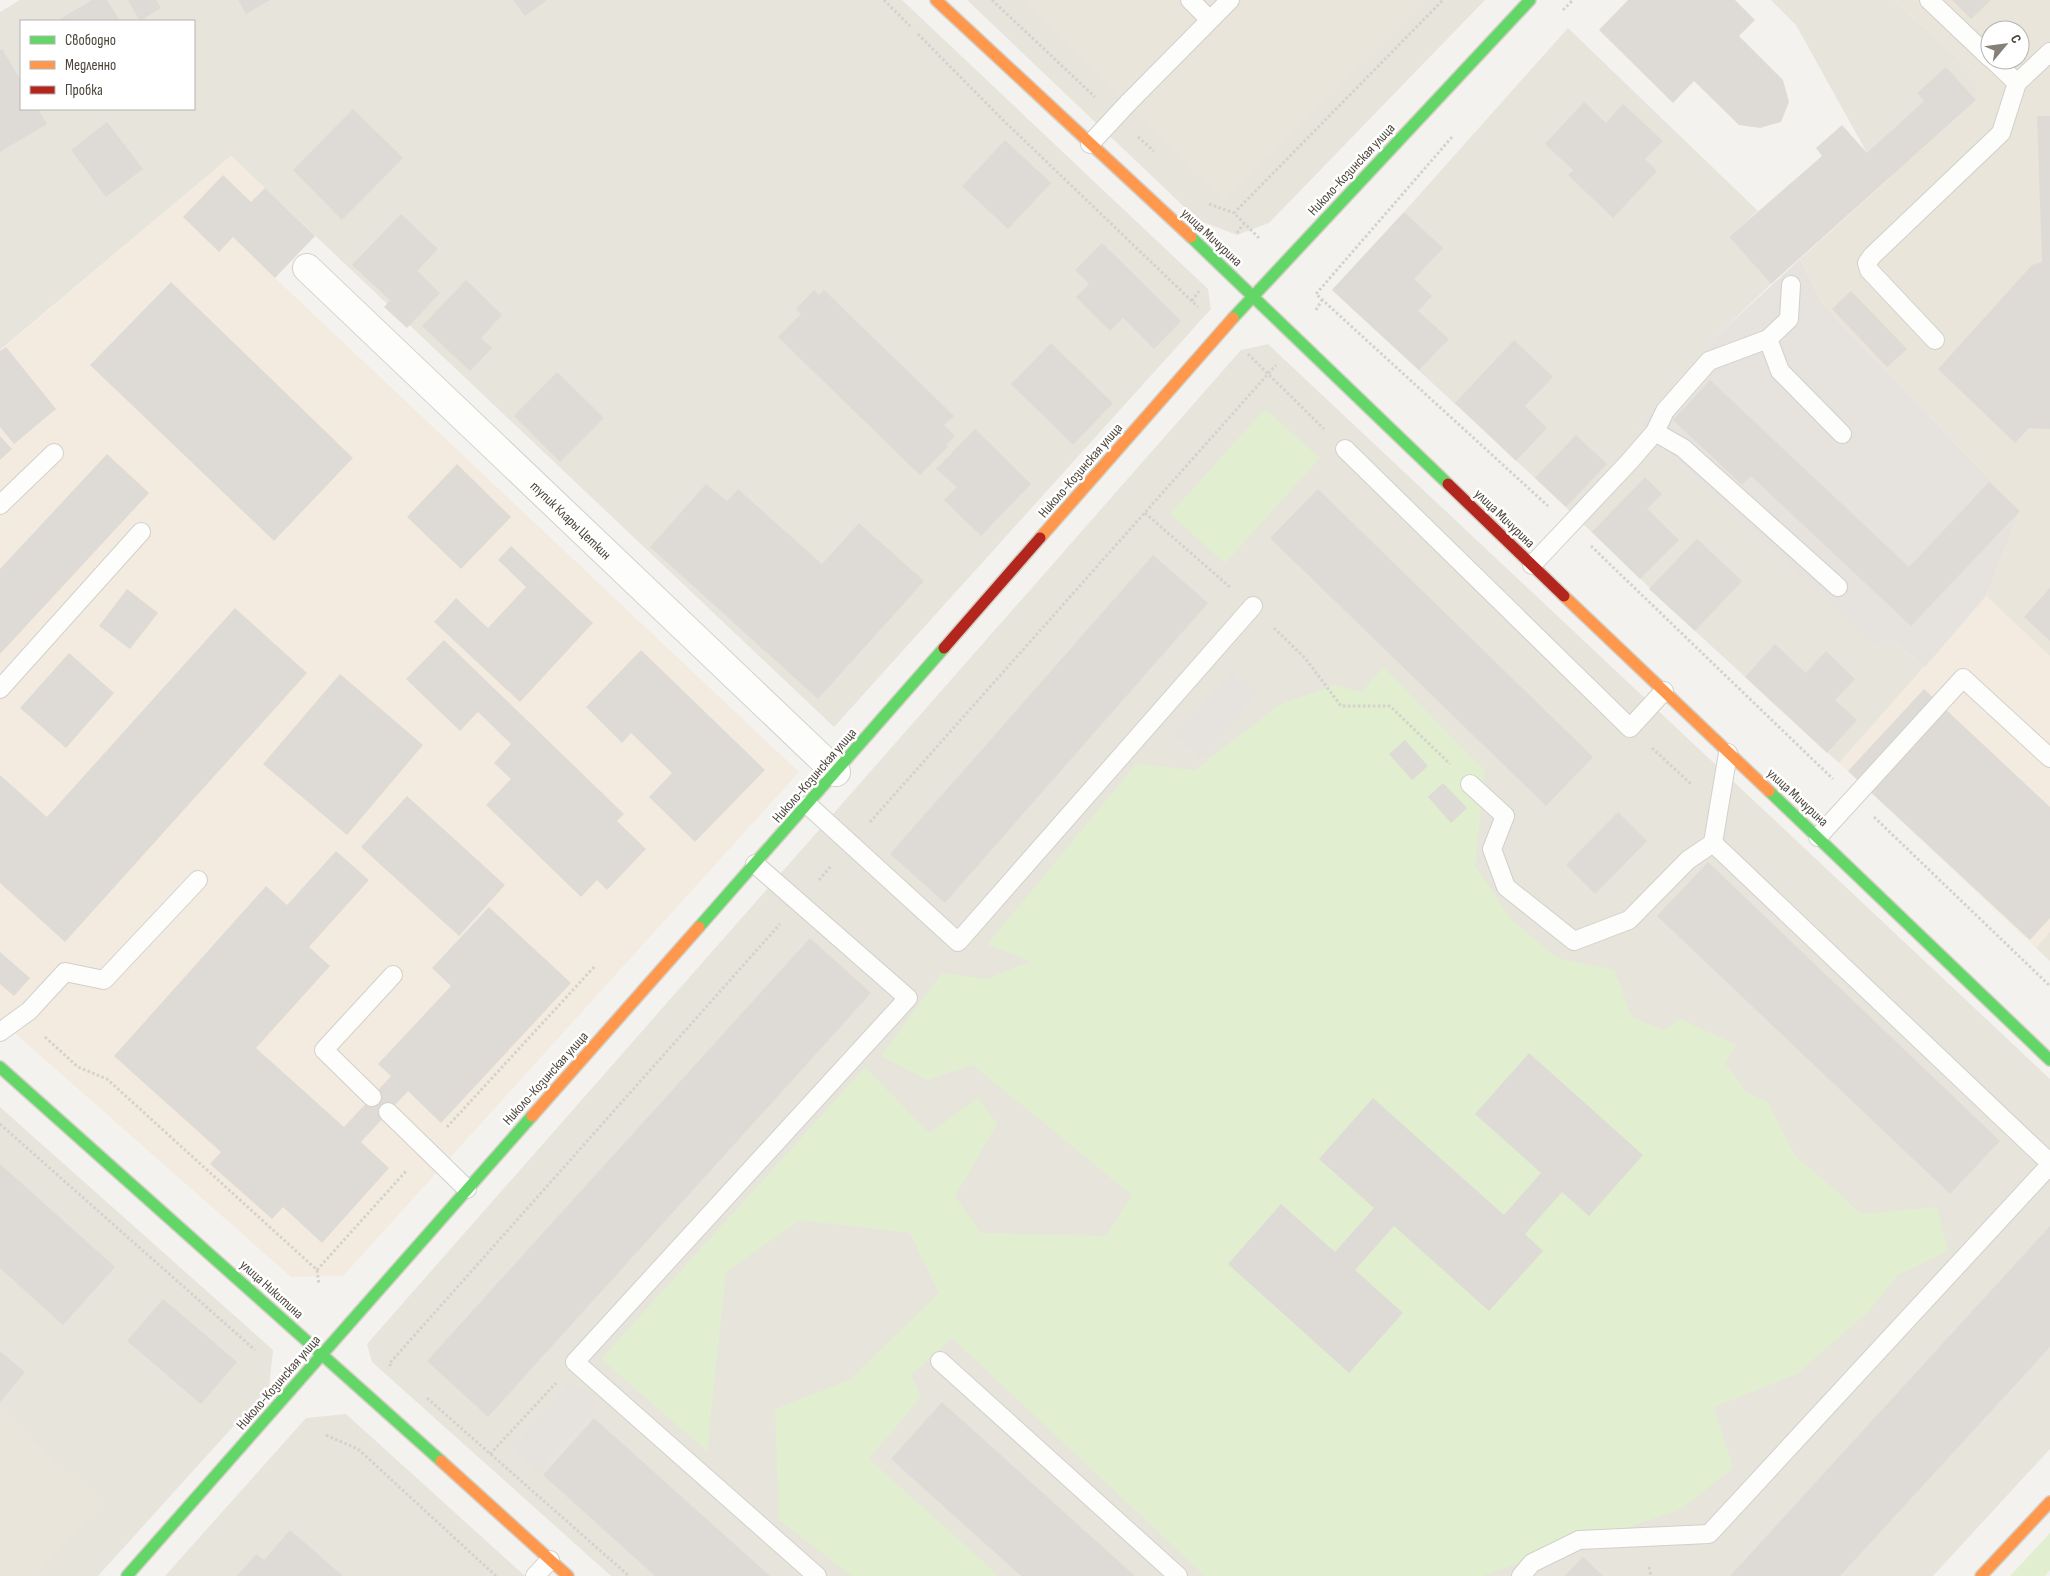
<svg xmlns="http://www.w3.org/2000/svg" width="2050" height="1576" viewBox="0 0 2050 1576" font-family="'Sofia Sans Condensed',sans-serif">
  <style>
    .residential { fill: #e7e4dc; fill-rule: evenodd }
    .commercial { fill: #f3ebdf }
    .industrial { fill: #e6e2de }
    .education { fill: #eae5da; fill-rule: evenodd }
    .green { fill: #e1eecf }
    .parking { fill: #e6e3df }
    .building { fill: #dedbd6 }
    .lines { fill: none; stroke-linecap: round; stroke-linejoin: round }
    .lane-casing { stroke: #d2d0cb; stroke-width: 20 }
    .street-casing { stroke: #d2d0cb; stroke-width: 30 }
    .fast-casing { stroke: #d3cfc5; stroke-width: 14 }
    .slow-casing { stroke: #d3cfc5; stroke-width: 14 }
    .jam-casing { stroke: #d3cfc5; stroke-width: 14 }
    .path { stroke: #d3d2cc; stroke-width: 3; stroke-dasharray: 2.5 2.5; stroke-linecap: butt }
    .lane { stroke: #fdfdfc; stroke-width: 18 }
    .street { stroke: #fdfdfc; stroke-width: 28 }
    .fast { stroke: #63d668; stroke-width: 11 }
    .slow { stroke: #ff974d; stroke-width: 11 }
    .jam { stroke: #b3261e; stroke-width: 11 }
    .labels { text-anchor: middle; stroke-width: 5; stroke-linejoin: round; paint-order: stroke }
    .street-label { font-size: 14px; fill: #4b4439; stroke: #fff }
  </style>
  <rect width="100%" height="100%" fill="#f4f2ee"/>
  <g class="residential">
    <path d="M 20,0 L 902,0 L 1208,289 L 1211,309 L 834,727 L 231,156 L 0,350 L 0,12 ZM 21,21 L 194,21 L 194,109 L 21,109 Z"/>
    <path d="M 967,0 L 1485,0 L 1269,223 L 1237,235 L 1198,220 Z"/>
    <path d="M 1771,0 L 1894,0 L 1979,76 L 1976,100 L 1890,178 L 1867,153 L 1796,25 Z"/>
    <path d="M 1568,28 L 1758,211 L 1729,237 L 1771,284 L 1718,335 L 1639,425 L 1878,646 L 1890,638 L 1925,667 L 1839,763 L 1695,631 L 1535,478 L 1332,290 L 1404,212 Z"/>
    <path d="M 1268,344 L 2050,1079 L 2050,1449 L 1933,1576 L 611,1576 L 372,1362 L 367,1344 L 1241,350 Z"/>
    <path d="M 0,1107 L 273,1350 L 269,1387 L 98,1576 L 0,1576 Z"/>
    <path d="M 346,1414 L 525,1576 L 165,1576 L 306,1418 Z"/>
  </g>
  <g class="commercial">
    <path d="M 231,156 L 315,236 L 275,278 L 799,772 L 343,1276 L 291,1277 L 0,1020 L 0,351 Z"/>
    <path d="M 1986,596 L 2050,656 L 2050,932 L 2036,948 L 1839,763 Z"/>
  </g>
  <path class="industrial" d="M 1800,259 L 1823,305 L 2020,511 L 1986,596 L 1925,667 L 1890,638 L 1878,647 L 1639,425 L 1718,335 Z"/>
  <g class="education">
    <path d="M 1025,0 L 1421,0 L 1225,199 Z"/>
    <path d="M 1894,0 L 2050,0 L 2050,656 L 1986,596 L 2020,511 L 1823,305 L 1800,259 L 1976,100 L 1979,76 ZM 1990,30 L 2020,30 L 2020,60 L 1990,60 Z"/>
    <path d="M 2050,932 L 2050,961 L 2036,948 Z"/>
    <path d="M 0,1411 L 102,1503 L 36,1576 L 0,1576 Z"/>
  </g>
  <g class="green">
    <path d="M 1265,409 L 1320,458 L 1225,563 L 1170,514 Z"/>
    <path d="M 1383,667 L 1485,771 L 1475,865 L 1511,919 L 1557,958 L 1614,970 L 1632,1017 L 1663,1030 L 1680,1019 L 1736,1045 L 1725,1063 L 1747,1093 L 1767,1101 L 1795,1155 L 1862,1214 L 1937,1207 L 1948,1251 L 1898,1275 L 1868,1312 L 1797,1374 L 1714,1407 L 1733,1468 L 1680,1510 L 1482,1576 L 1205,1576 L 952,1338 L 911,1375 L 921,1397 L 869,1459 L 999,1576 L 852,1576 L 779,1520 L 775,1409 L 851,1379 L 939,1293 L 910,1233 L 800,1220 L 726,1272 L 707,1451 L 601,1359 L 865,1067 L 929,1133 L 978,1098 L 997,1124 L 955,1196 L 981,1233 L 1106,1236 L 1132,1195 L 973,1065 L 927,1080 L 881,1056 L 942,973 L 987,979 L 1031,961 L 987,945 L 1136,764 L 1195,770 L 1279,705 L 1334,685 L 1362,692 Z"/>
    <path d="M 2050,1533 L 2050,1570 L 2045,1576 L 2010,1576 Z"/>
  </g>
  <g class="parking">
    <path d="M 1231,672 L 1257,694 L 1201,758 L 1175,736 Z"/>
    <path d="M 572,1381 L 599,1405 L 538,1472 L 511,1448 Z"/>
  </g>
  <g class="building">
    <path d="M 92,0 L 107,0 L 120,21 L 57,21 Z"/>
    <path d="M 128,0 L 156,0 L 161,8 L 140,21 Z"/>
    <path d="M 238,0 L 270,0 L 246,14 Z"/>
    <path d="M 513,0 L 547,0 L 525,16 Z"/>
    <path d="M 1628,0 L 1735,0 L 1755,20 L 1739,36 L 1783,80 L 1789,102 L 1781,122 L 1760,128 L 1739,125 L 1694,81 L 1673,103 L 1599,30 Z"/>
    <path d="M 1952,0 L 1991,0 L 1971,19 Z"/>
    <path d="M 2,49 L 21,81 L 21,109 L 38,109 L 47,124 L 0,152 L 0,50 Z"/>
    <path d="M 1946,67 L 1976,100 L 1771,284 L 1729,237 L 1822,156 L 1816,148 L 1842,125 L 1867,153 L 1924,101 L 1917,93 Z"/>
    <path d="M 1584,102 L 1606,123 L 1623,104 L 1663,141 L 1645,159 L 1657,171 L 1613,218 L 1568,175 L 1573,170 L 1545,144 Z"/>
    <path d="M 353,109 L 403,158 L 342,220 L 293,170 Z"/>
    <path d="M 2037,116 L 2050,116 L 2050,429 L 2029,428 L 2015,443 L 1938,369 L 2032,265 L 2042,262 Z"/>
    <path d="M 107,122 L 143,169 L 106,197 L 71,150 Z"/>
    <path d="M 1005,140 L 1051,183 L 1008,229 L 962,186 Z"/>
    <path d="M 223,175 L 251,202 L 265,188 L 315,236 L 275,278 L 233,237 L 219,252 L 183,217 Z"/>
    <path d="M 1404,212 L 1443,248 L 1414,279 L 1432,296 L 1418,311 L 1449,339 L 1419,370 L 1332,290 Z"/>
    <path d="M 401,214 L 438,249 L 417,271 L 440,293 L 407,328 L 384,307 L 390,300 L 352,265 Z"/>
    <path d="M 1102,243 L 1181,321 L 1154,349 L 1123,318 L 1110,331 L 1076,297 L 1089,284 L 1075,270 Z"/>
    <path d="M 466,280 L 502,315 L 481,338 L 492,348 L 470,371 L 422,326 Z"/>
    <path d="M 171,282 L 353,458 L 274,541 L 90,365 Z"/>
    <path d="M 814,290 L 819,295 L 824,290 L 954,416 L 944,425 L 955,436 L 946,445 L 949,446 L 920,475 L 778,337 L 801,314 L 796,309 Z"/>
    <path d="M 1851,291 L 1907,349 L 1887,367 L 1832,309 Z"/>
    <path d="M 1514,340 L 1553,377 L 1525,406 L 1547,428 L 1516,461 L 1455,403 Z"/>
    <path d="M 1051,343 L 1113,403 L 1073,445 L 1011,384 Z"/>
    <path d="M 6,347 L 56,409 L 14,444 L 0,427 L 0,351 Z"/>
    <path d="M 557,372 L 604,418 L 560,462 L 514,416 Z"/>
    <path d="M 1710,380 L 1909,567 L 1989,482 L 2020,511 L 1911,626 L 1751,476 L 1742,485 L 1673,420 Z"/>
    <path d="M 975,429 L 1031,484 L 981,536 L 944,500 L 957,487 L 936,469 Z"/>
    <path d="M 1576,435 L 1607,464 L 1566,507 L 1535,478 Z"/>
    <path d="M 0,436 L 12,449 L 0,460 Z"/>
    <path d="M 107,454 L 149,493 L 0,654 L 0,569 Z"/>
    <path d="M 457,464 L 511,517 L 461,569 L 407,517 Z"/>
    <path d="M 1645,477 L 1662,494 L 1647,509 L 1679,540 L 1640,579 L 1592,532 Z"/>
    <path d="M 706,484 L 727,501 L 738,489 L 822,564 L 859,523 L 924,581 L 818,699 L 650,547 Z"/>
    <path d="M 1318,489 L 1593,757 L 1546,806 L 1270,538 Z"/>
    <path d="M 1697,539 L 1742,581 L 1695,631 L 1649,589 Z"/>
    <path d="M 511,546 L 593,623 L 520,702 L 434,622 L 456,598 L 488,628 L 526,587 L 498,560 Z"/>
    <path d="M 1153,555 L 1208,603 L 945,903 L 890,854 Z"/>
    <path d="M 2050,588 L 2050,641 L 2024,617 Z"/>
    <path d="M 127,589 L 158,613 L 130,649 L 99,626 Z"/>
    <path d="M 235,608 L 307,673 L 65,942 L 0,883 L 0,775 L 47,817 Z"/>
    <path d="M 444,640 L 624,814 L 617,821 L 646,849 L 607,890 L 597,880 L 581,897 L 486,805 L 511,779 L 494,763 L 511,744 L 478,712 L 460,731 L 406,679 Z"/>
    <path d="M 1775,644 L 1806,673 L 1826,651 L 1855,679 L 1835,700 L 1857,720 L 1827,753 L 1745,677 Z"/>
    <path d="M 641,650 L 765,770 L 695,842 L 649,797 L 672,773 L 631,733 L 622,743 L 586,707 Z"/>
    <path d="M 69,653 L 114,693 L 66,748 L 20,708 Z"/>
    <path d="M 340,674 L 423,745 L 347,835 L 263,764 Z"/>
    <path d="M 1924,689 L 2050,807 L 2050,918 L 2030,940 L 1848,771 Z"/>
    <path d="M 1405,740 L 1428,766 L 1412,780 L 1389,754 Z"/>
    <path d="M 1443,783 L 1467,808 L 1451,823 L 1428,797 Z"/>
    <path d="M 407,796 L 505,885 L 459,936 L 361,847 Z"/>
    <path d="M 1618,812 L 1647,841 L 1595,894 L 1566,865 Z"/>
    <path d="M 336,851 L 369,880 L 309,947 L 330,966 L 256,1048 L 344,1127 L 391,1076 L 378,1064 L 451,986 L 432,968 L 489,907 L 571,983 L 441,1123 L 408,1091 L 361,1142 L 389,1168 L 322,1243 L 283,1207 L 272,1219 L 210,1164 L 221,1152 L 114,1056 L 266,886 L 287,905 Z"/>
    <path d="M 1708,862 L 2000,1141 L 1950,1194 L 1657,916 Z"/>
    <path d="M 810,938 L 871,993 L 488,1417 L 427,1361 Z"/>
    <path d="M 0,952 L 30,978 L 14,996 L 0,984 Z"/>
    <path d="M 1529,1053 L 1643,1155 L 1589,1216 L 1562,1192 L 1525,1234 L 1543,1251 L 1489,1311 L 1394,1226 L 1355,1270 L 1403,1313 L 1349,1373 L 1228,1264 L 1281,1204 L 1335,1252 L 1374,1208 L 1319,1159 L 1373,1098 L 1504,1215 L 1541,1173 L 1475,1114 Z"/>
    <path d="M 0,1164 L 115,1267 L 63,1325 L 0,1268 Z"/>
    <path d="M 2050,1226 L 2050,1347 L 1840,1576 L 1730,1576 Z"/>
    <path d="M 163,1299 L 237,1362 L 201,1404 L 127,1341 Z"/>
    <path d="M 0,1351 L 25,1372 L 0,1402 Z"/>
    <path d="M 942,1402 L 1135,1576 L 1021,1576 L 891,1459 Z"/>
    <path d="M 594,1418 L 770,1576 L 655,1576 L 543,1475 Z"/>
    <path d="M 290,1530 L 343,1576 L 237,1576 L 256,1554 L 264,1560 Z"/>
    <path d="M 1583,1557 L 1603,1576 L 1565,1576 Z"/>
  </g>
  <g class="lines">
    <g class="lane-casing">
      <g id="lane">
        <path d="M 1190,0 L 1210,20"/>
        <path d="M 1929,0 L 1990,58"/>
        <path d="M 1993,60 L 2017,83 L 2050,52"/>
        <path d="M 1090,144 L 1128,103 L 1230,0"/>
        <path d="M 1768,339 L 1780,371 L 1842,434"/>
        <path d="M 1935,340 L 1869,270 L 1867,263 L 1872,256 L 2001,133 L 2017,83"/>
        <path d="M 1655,432 L 1683,448 L 1838,587"/>
        <path d="M 1345,449 L 1630,728 L 1664,691"/>
        <path d="M 0,505 L 54,453"/>
        <path d="M 1532,565 L 1629,462 L 1655,432 L 1665,411 L 1709,361 L 1768,339 L 1789,319 L 1791,285"/>
        <path d="M 0,689 L 141,532"/>
        <path d="M 1728,753 L 1713,843 L 2050,1163"/>
        <path d="M 1470,784 L 1505,816 L 1492,849 L 1506,887 L 1574,941 L 1629,920 L 1688,860 L 1713,843"/>
        <path d="M 808,805 L 958,942 L 1253,606"/>
        <path d="M 1818,837 L 1963,678 L 2050,758"/>
        <path d="M 755,864 L 908,998 L 575,1362 L 817,1576"/>
        <path d="M 0,1032 L 29,1011 L 65,972 L 104,980 L 198,880"/>
        <path d="M 372,1097 L 324,1050 L 393,975"/>
        <path d="M 388,1112 L 467,1189"/>
        <path d="M 940,1361 L 1178,1576"/>
        <path d="M 535,1576 L 550,1560"/>
        <path d="M 1521,1576 L 1532,1563 L 1579,1540 L 1709,1534 L 2050,1165"/>
      </g>
    </g>
    <g class="street-casing">
      <path id="street" d="M 307,268 L 836,772"/>
    </g>
    <g class="fast-casing">
      <g id="fast">
        <path d="M 1191,237 L 1448,484"/>
        <path d="M 1233,318 L 1530,0"/>
        <path d="M 1769,791 L 2050,1060"/>
        <path d="M 699,927 L 944,648"/>
        <path d="M 0,1067 L 441,1461"/>
        <path d="M 127,1576 L 532,1116"/>
      </g>
    </g>
    <g class="slow-casing">
      <g id="slow">
        <path d="M 936,0 L 1191,237"/>
        <path d="M 1040,538 L 1233,318"/>
        <path d="M 1564,596 L 1769,791"/>
        <path d="M 532,1116 L 699,927"/>
        <path d="M 441,1461 L 568,1576"/>
        <path d="M 1981,1576 L 2050,1502"/>
      </g>
    </g>
    <g class="jam-casing">
      <g id="jam">
        <path d="M 1448,484 L 1564,596"/>
        <path d="M 944,648 L 1040,538"/>
      </g>
    </g>
    <g class="path">
      <path d="M 884,0 L 910,26"/>
      <path d="M 992,0 L 1095,97"/>
      <path d="M 1563,10 L 1573,0"/>
      <path d="M 918,34 L 1002,119 L 1198,307"/>
      <path d="M 1138,137 L 1154,151"/>
      <path d="M 1452,137 L 1316,294 L 1548,506"/>
      <path d="M 1209,204 L 1234,213"/>
      <path d="M 1237,233 L 1244,223"/>
      <path d="M 1259,238 L 1234,213 L 1443,0"/>
      <path d="M 1192,301 L 1199,291"/>
      <path d="M 1316,310 L 1322,300"/>
      <path d="M 1248,354 L 1324,429"/>
      <path d="M 1145,513 L 1231,588"/>
      <path d="M 1591,546 L 1833,779"/>
      <path d="M 1274,628 L 1305,658 L 1341,706 L 1390,706 L 1450,764"/>
      <path d="M 1652,748 L 1692,785"/>
      <path d="M 1874,817 L 2050,986"/>
      <path d="M 870,822 L 1276,365"/>
      <path d="M 819,880 L 831,866"/>
      <path d="M 45,1037 L 78,1067 L 107,1079 L 317,1270 L 319,1284"/>
      <path d="M 0,1124 L 255,1350"/>
      <path d="M 447,1127 L 595,966"/>
      <path d="M 317,1270 L 407,1170"/>
      <path d="M 391,1366 L 389,1364 L 780,924"/>
      <path d="M 427,1398 L 629,1576"/>
      <path d="M 326,1435 L 358,1449 L 496,1576"/>
      <path d="M 490,1454 L 556,1383"/>
      <path d="M 1649,1567 L 1651,1576"/>
    </g>
    <use href="#lane" class="lane"/>
    <use href="#street" class="street"/>
    <use href="#fast" class="fast"/>
    <use href="#slow" class="slow"/>
    <use href="#jam" class="jam"/>
  </g>
  <g class="labels">
    <g class="street-label">
      <text transform="translate(1351 169) rotate(-47)" y="5">Николо-Козинская улица</text>
      <text transform="translate(1212 237) rotate(43)" y="5">улица Мичурина</text>
      <text transform="translate(1080 470) rotate(-49)" y="5">Николо-Козинская улица</text>
      <text transform="translate(1505 518) rotate(44)" y="5">улица Мичурина</text>
      <text transform="translate(571 520) rotate(44)" y="5">тупик Клары Цеткин</text>
      <text transform="translate(814 775) rotate(-49)" y="5">Николо-Козинская улица</text>
      <text transform="translate(1798 797) rotate(43)" y="5">улица Мичурина</text>
      <text transform="translate(545 1078) rotate(-48)" y="5">Николо-Козинская улица</text>
      <text transform="translate(272 1289) rotate(42)" y="5">улица Никитина</text>
      <text transform="translate(278 1382) rotate(-49)" y="5">Николо-Козинская улица</text>
    </g>
  </g>
  <rect x="20" y="20" width="175" height="90" fill="#ffffff" stroke="#b7b4b0"/>
  <rect x="30" y="36" width="25" height="8" fill="#63d668" stroke="#b7b4b0"/>
  <text x="65" y="45" font-size="15" fill="#4b4439">Свободно</text>
  <rect x="30" y="61" width="25" height="8" fill="#ff974d" stroke="#b7b4b0"/>
  <text x="65" y="70" font-size="15" fill="#4b4439">Медленно</text>
  <rect x="30" y="86" width="25" height="8" fill="#b3261e" stroke="#b7b4b0"/>
  <text x="65" y="95" font-size="15" fill="#4b4439">Пробка</text>
  <g transform="translate(2005 45) rotate(61)"><circle r="24" fill="#ffffff" stroke="#b7b4b0"/>
  <path d="M0-4L9 19L0 12L-9 19Z" fill="#868178"/>
  <text y="-8" font-size="14" font-weight="bold" text-anchor="middle" fill="#4b4439">С</text>
  </g>
</svg>
